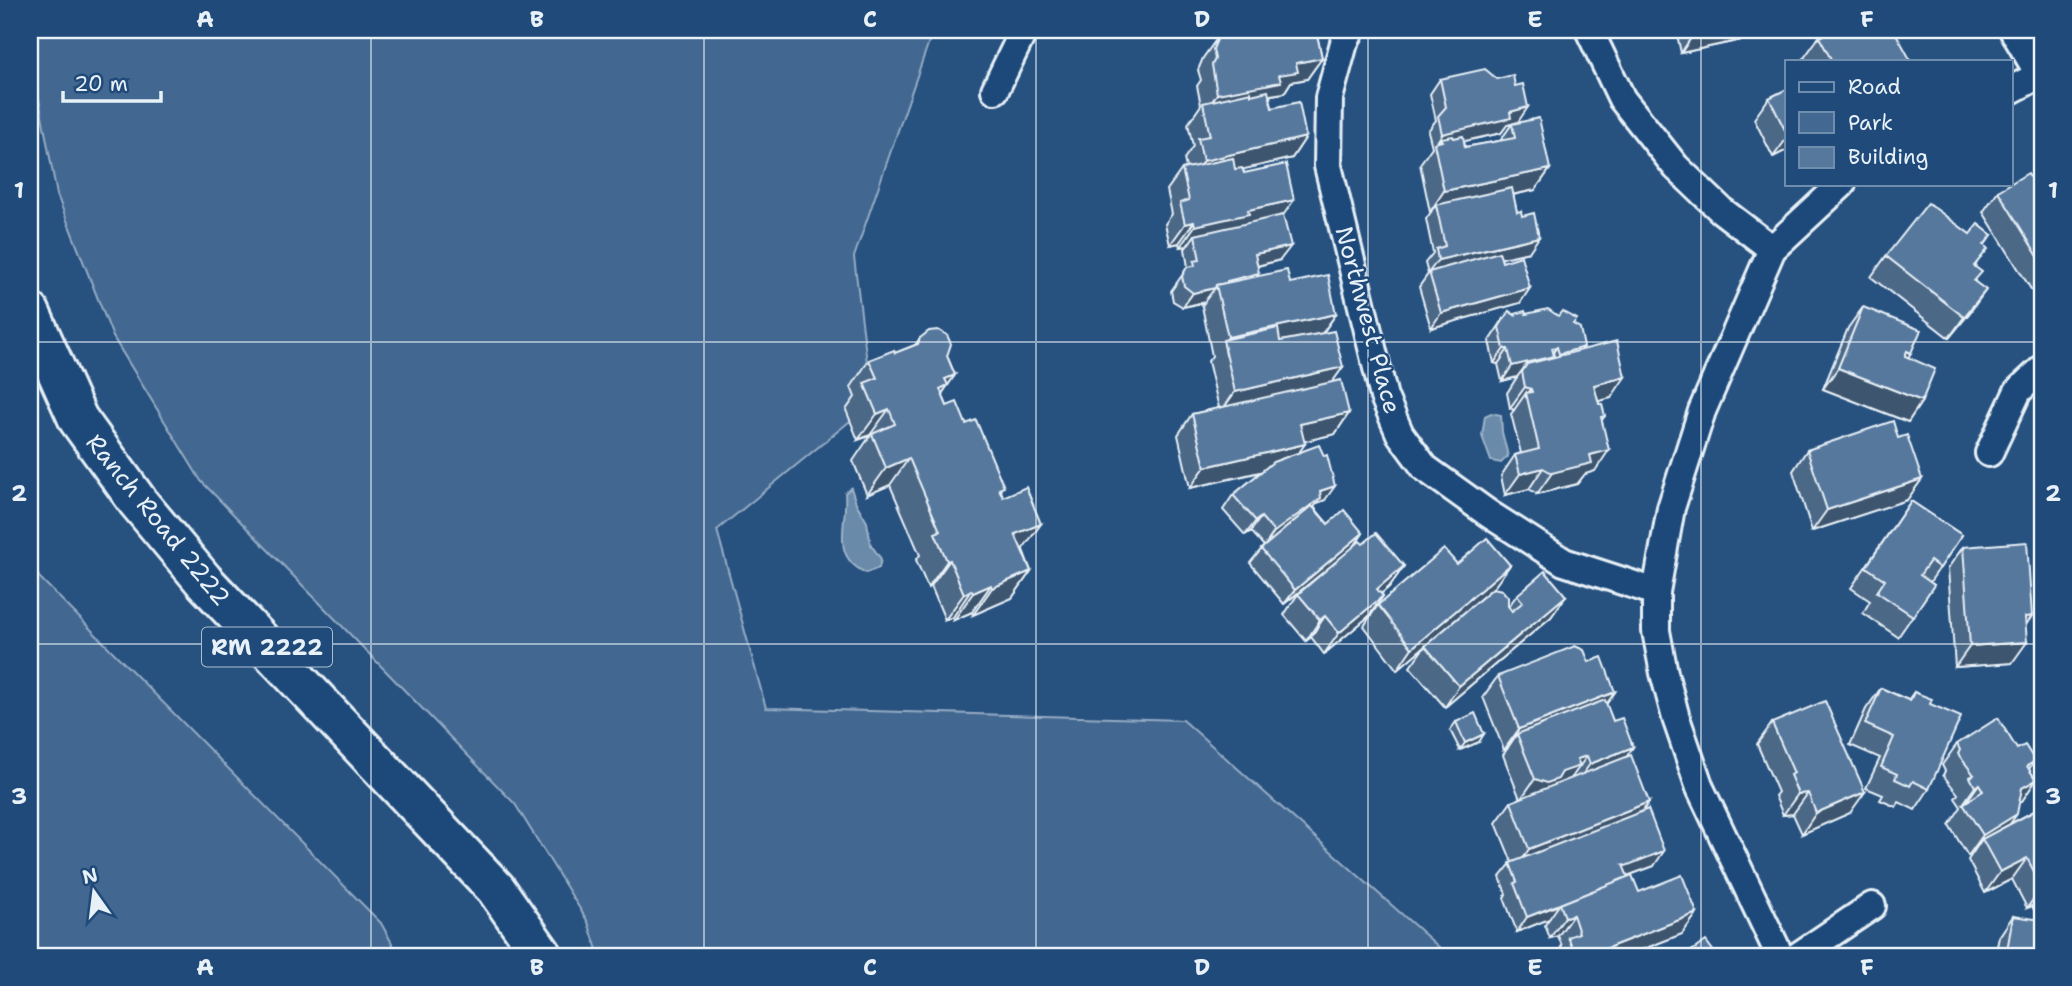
<svg xmlns="http://www.w3.org/2000/svg" width="2072" height="986" viewBox="0 0 2072 986" font-family="'Shantell Sans',sans-serif">
  <style>
    .green { fill: #436891; stroke: #96acc4; stroke-width: 2 }
    .water { fill: #6b8aaa; stroke: #9db3c9; stroke-width: 2 }
    .lines { fill: none; stroke-linecap: round; stroke-linejoin: round }
    .minor-casing { stroke: #e8f1f8; stroke-width: 32 }
    .primary-casing { stroke: #e8f1f8; stroke-width: 44 }
    .minor { stroke: #1f4a7a; stroke-width: 26 }
    .primary { stroke: #1f4a7a; stroke-width: 38 }
    .wall { fill: #4b6787; stroke: #e8f1f8; stroke-width: 2 }
    .shaded-wall { fill: #3d546e; stroke: #e8f1f8; stroke-width: 2 }
    .building { fill: #57789d; stroke: #e8f1f8; stroke-width: 2 }
    .grid { fill: none; stroke: #e8f1f8; stroke-width: 2; stroke-opacity: 0.55 }
    .labels { text-anchor: middle; stroke-width: 5; stroke-linejoin: round; paint-order: stroke }
    .shield { fill: #1f4a7a; stroke: #acbfd2; stroke-width: 2 }
    .shield-label { font-size: 23px; font-weight: bold; fill: #e8f1f8 }
    .street-label { font-size: 24px; fill: #e8f1f8; stroke: #1f4a7a }
    .neatline { fill: none; stroke: #e8f1f8; stroke-width: 2.5 }
    .grid-label { font-size: 23px; text-anchor: middle; font-weight: bold; fill: #e8f1f8 }
  </style>
  <rect width="100%" height="100%" fill="#27517f"/>
  <filter id="ink" filterUnits="userSpaceOnUse"><feTurbulence type="fractalNoise" baseFrequency=".0143" numOctaves="2"/><feDisplacementMap in="SourceGraphic" scale="14" xChannelSelector="R" yChannelSelector="G"/><feConvolveMatrix kernelMatrix="1 2 1 2 8 2 1 2 1" color-interpolation-filters="sRGB"/></filter>
  <g filter="url(#ink)">
    <g class="green">
      <path d="M 30,30 L 933,30 L 854,257 L 872,403 L 717,530 L 766,708 L 1183,720 L 1449,956 L 599,956 L 588,922 L 515,804 L 201,481 L 113,337 L 57,195 L 30,52 Z"/>
      <path d="M 30,560 L 39,577 L 381,923 L 399,956 L 30,956 Z"/>
    </g>
    <g class="water">
      <path d="M 1491,413 L 1501,415 L 1502,432 L 1508,456 L 1501,463 L 1491,461 L 1482,436 L 1485,416 Z"/>
      <path d="M 851,488 L 856,503 L 867,522 L 871,545 L 881,559 L 879,568 L 866,573 C 829,555 848,525 845,493 Z"/>
    </g>
    <g class="lines">
      <g class="minor-casing">
        <g id="minor">
          <path d="M 1351,30 L 1344,43 L 1329,98 L 1328,166 L 1384,397 L 1400,434 L 1425,468 L 1489,514 L 1564,562 L 1656,592"/>
          <path d="M 1589,30 L 1622,99 L 1676,167 L 1721,210 L 1772,249"/>
          <path d="M 2013,30 L 2042,79"/>
          <path d="M 995,90 L 1024,30"/>
          <path d="M 2011,90 L 2039,75"/>
          <path d="M 1989,453 L 2018,391 L 2042,369"/>
          <path d="M 1780,956 L 1700,788 L 1676,718 L 1664,673 L 1656,631 L 1656,592 L 1671,508 L 1702,411 L 1772,249 L 1842,184"/>
          <path d="M 1798,956 L 1872,906"/>
        </g>
      </g>
      <g class="primary-casing">
        <path id="primary" d="M 30,312 L 78,419 L 138,502 L 204,581 L 496,889 L 543,956"/>
      </g>
      <use href="#minor" class="minor"/>
      <use href="#primary" class="primary"/>
    </g>
    <g class="wall">
      <path d="M 1222,30 L 1316,30 L 1322,58 L 1307,79 L 1291,82 L 1284,93 L 1271,95 L 1270,97 L 1272,108 L 1306,137 L 1292,158 L 1243,169 L 1244,173 L 1283,215 L 1280,260 L 1258,266 L 1257,276 L 1290,283 L 1336,314 L 1323,333 L 1343,367 L 1332,382 L 1349,413 L 1335,434 L 1304,441 L 1299,452 L 1325,500 L 1317,503 L 1314,507 L 1328,524 L 1363,533 L 1353,548 L 1284,604 L 1250,563 L 1264,546 L 1251,531 L 1245,535 L 1223,510 L 1233,495 L 1261,472 L 1190,488 L 1178,435 L 1192,414 L 1219,408 L 1208,361 L 1212,356 L 1202,306 L 1204,303 L 1183,307 L 1173,301 L 1171,291 L 1188,267 L 1185,249 L 1187,246 L 1180,247 L 1179,243 L 1170,245 L 1165,224 L 1172,214 L 1167,190 L 1182,169 L 1186,168 L 1184,159 L 1193,146 L 1188,124 L 1201,105 L 1197,86 L 1201,80 L 1198,70 L 1203,58 L 1218,37 L 1223,36 Z"/>
      <path d="M 1676,30 L 1760,30 L 1755,37 L 1681,53 Z"/>
      <path d="M 1819,37 L 1911,61 L 1806,61 L 1804,58 Z"/>
      <path d="M 1440,79 L 1518,122 L 1507,125 L 1501,133 L 1464,141 L 1465,147 L 1500,141 L 1512,124 L 1550,169 L 1535,190 L 1513,195 L 1517,212 L 1529,252 L 1501,258 L 1502,262 L 1530,288 L 1520,303 L 1431,328 L 1419,287 L 1428,274 L 1425,263 L 1433,253 L 1426,219 L 1431,212 L 1430,212 L 1420,164 L 1432,147 L 1428,131 L 1436,120 L 1430,94 Z"/>
      <path d="M 1787,89 L 1787,150 L 1773,157 L 1754,119 L 1769,98 Z"/>
      <path d="M 2042,182 L 2042,289 L 2034,294 L 1983,212 L 1998,191 L 2036,186 Z"/>
      <path d="M 1970,234 L 1992,235 L 1984,246 L 1975,267 L 1975,281 L 1971,311 L 1949,338 L 1871,277 L 1886,256 Z"/>
      <path d="M 1863,307 L 1908,358 L 1922,401 L 1908,422 L 1823,389 L 1848,328 Z"/>
      <path d="M 1509,311 L 1515,315 L 1515,314 L 1526,314 L 1573,324 L 1583,349 L 1611,398 L 1598,401 L 1605,416 L 1602,420 L 1595,471 L 1585,474 L 1577,484 L 1537,494 L 1529,489 L 1505,495 L 1501,476 L 1515,455 L 1521,453 L 1511,414 L 1514,410 L 1510,408 L 1507,393 L 1517,377 L 1502,381 L 1498,364 L 1494,363 L 1489,341 Z"/>
      <path d="M 920,338 L 947,356 L 955,375 L 942,394 L 947,406 L 966,424 L 1001,491 L 1031,571 L 1012,598 L 973,615 L 972,612 L 954,620 L 953,617 L 945,620 L 931,586 L 928,588 L 916,560 L 920,555 L 890,485 L 867,495 L 853,461 L 870,436 L 858,440 L 846,410 L 855,397 L 851,387 L 869,360 L 895,353 L 915,345 Z"/>
      <path d="M 1898,438 L 1922,479 L 1907,500 L 1812,531 L 1793,471 L 1807,450 Z"/>
      <path d="M 1911,501 L 1962,535 L 1930,582 L 1934,585 L 1898,637 L 1863,613 L 1870,601 L 1851,588 Z"/>
      <path d="M 1363,544 L 1404,566 L 1389,587 L 1381,594 L 1383,596 L 1368,617 L 1324,654 L 1311,637 L 1306,641 L 1284,615 L 1298,594 Z"/>
      <path d="M 1963,547 L 2025,626 L 2012,663 L 1955,667 L 1948,568 Z"/>
      <path d="M 2042,558 L 2042,590 L 2036,567 Z"/>
      <path d="M 1457,564 L 1510,565 L 1493,588 L 1508,607 L 1517,595 L 1566,596 L 1551,617 L 1445,707 L 1410,667 L 1425,646 L 1397,670 L 1364,626 L 1378,605 Z"/>
      <path d="M 1589,662 L 1615,692 L 1606,704 L 1613,721 L 1633,747 L 1626,757 L 1642,812 L 1654,866 L 1627,876 L 1639,892 L 1697,913 L 1682,934 L 1626,956 L 1555,956 L 1562,946 L 1558,936 L 1550,938 L 1545,925 L 1549,919 L 1517,932 L 1504,898 L 1506,894 L 1500,877 L 1512,862 L 1496,823 L 1511,802 L 1520,799 L 1503,755 L 1507,749 L 1504,750 L 1483,697 L 1498,676 Z"/>
      <path d="M 1881,688 L 1908,700 L 1914,692 L 1930,704 L 1929,789 L 1915,810 L 1899,802 L 1896,807 L 1880,800 L 1883,795 L 1866,788 L 1880,758 L 1850,745 L 1866,709 Z"/>
      <path d="M 1456,722 L 1479,742 L 1460,750 L 1450,730 Z"/>
      <path d="M 1772,723 L 1850,813 L 1802,834 L 1793,814 L 1783,815 L 1775,796 L 1778,792 L 1757,744 Z"/>
      <path d="M 1957,744 L 2017,749 L 2035,761 L 2029,769 L 2036,780 L 2022,801 L 2019,802 L 2010,824 L 2042,807 L 2042,915 L 2038,917 L 2032,906 L 2027,908 L 2012,879 L 1985,893 L 1968,860 L 1972,854 L 1968,856 L 1949,825 L 1961,807 L 1955,798 L 1958,794 L 1943,775 L 1945,771 L 1942,765 Z"/>
      <path d="M 2013,916 L 2042,956 L 1995,956 L 1999,937 Z"/>
    </g>
    <g class="shaded-wall">
      <path d="M 1238,30 L 1292,30 L 1225,48 Z"/>
      <path d="M 1707,30 L 1760,30 L 1755,37 L 1681,53 L 1695,32 Z"/>
      <path d="M 1322,58 L 1307,79 L 1291,82 L 1284,93 L 1271,95 L 1266,103 L 1205,112 L 1217,94 L 1279,75 L 1296,63 Z"/>
      <path d="M 1528,107 L 1518,122 L 1507,125 L 1501,133 L 1438,147 L 1442,141 L 1441,138 L 1435,147 L 1435,145 L 1442,134 L 1510,112 Z"/>
      <path d="M 1306,137 L 1292,158 L 1189,182 L 1203,161 Z"/>
      <path d="M 1787,138 L 1787,150 L 1773,157 Z"/>
      <path d="M 1550,169 L 1535,190 L 1437,210 L 1436,205 L 1430,212 L 1444,191 Z"/>
      <path d="M 1294,200 L 1279,221 L 1195,235 L 1187,246 L 1180,247 L 1195,226 L 1248,210 Z"/>
      <path d="M 1194,222 L 1179,243 L 1170,245 L 1185,224 Z"/>
      <path d="M 1539,237 L 1529,252 L 1430,274 L 1429,272 L 1438,260 Z"/>
      <path d="M 1291,246 L 1280,260 L 1245,269 L 1255,254 Z"/>
      <path d="M 1259,273 L 1249,288 L 1217,287 L 1227,281 Z"/>
      <path d="M 2042,282 L 2042,289 L 2034,294 Z"/>
      <path d="M 1215,288 L 1204,302 L 1183,307 L 1193,293 Z"/>
      <path d="M 1530,288 L 1520,303 L 1431,328 L 1441,313 Z"/>
      <path d="M 1986,290 L 1971,311 L 1949,338 L 1964,317 Z"/>
      <path d="M 1336,314 L 1321,335 L 1226,355 L 1224,343 L 1228,337 Z"/>
      <path d="M 1557,347 L 1550,357 L 1527,364 L 1517,377 L 1502,381 L 1512,366 L 1552,348 Z"/>
      <path d="M 1504,349 L 1508,349 L 1498,364 L 1494,363 Z"/>
      <path d="M 1907,351 L 1911,353 L 1897,374 Z"/>
      <path d="M 1343,367 L 1328,388 L 1220,413 L 1235,392 Z"/>
      <path d="M 1838,368 L 1922,401 L 1908,422 L 1823,389 Z"/>
      <path d="M 955,375 L 929,412 L 921,415 L 945,379 Z"/>
      <path d="M 1625,377 L 1611,398 L 1580,406 L 1594,385 Z"/>
      <path d="M 1525,387 L 1531,389 L 1526,396 L 1526,393 L 1514,410 L 1510,408 Z"/>
      <path d="M 889,409 L 870,435 L 858,440 L 877,414 Z"/>
      <path d="M 1349,413 L 1335,434 L 1285,446 L 1300,424 Z"/>
      <path d="M 1305,444 L 1290,465 L 1190,488 L 1205,467 Z"/>
      <path d="M 1609,450 L 1595,471 L 1585,474 L 1577,484 L 1537,494 L 1552,473 L 1590,455 Z"/>
      <path d="M 909,458 L 890,485 L 867,495 L 886,468 Z"/>
      <path d="M 1543,468 L 1529,489 L 1505,495 L 1520,474 Z"/>
      <path d="M 1922,479 L 1907,500 L 1812,531 L 1827,510 Z"/>
      <path d="M 1335,486 L 1325,500 L 1317,503 L 1310,512 L 1264,547 L 1274,532 L 1320,491 Z"/>
      <path d="M 1261,517 L 1251,531 L 1245,535 L 1256,521 Z"/>
      <path d="M 1041,524 L 1022,550 L 997,561 L 1015,534 Z"/>
      <path d="M 1363,533 L 1353,548 L 1284,604 L 1295,590 Z"/>
      <path d="M 950,560 L 931,586 L 928,588 L 947,561 Z"/>
      <path d="M 1510,565 L 1495,586 L 1397,670 L 1412,648 Z"/>
      <path d="M 1404,566 L 1389,587 L 1362,610 L 1377,589 Z"/>
      <path d="M 1031,571 L 1012,598 L 973,615 L 992,588 Z"/>
      <path d="M 991,585 L 972,612 L 954,620 L 973,593 Z"/>
      <path d="M 971,590 L 953,617 L 945,620 L 964,594 Z"/>
      <path d="M 1383,596 L 1368,617 L 1324,654 L 1339,633 Z"/>
      <path d="M 1566,596 L 1551,617 L 1445,707 L 1459,686 Z"/>
      <path d="M 1325,616 L 1311,637 L 1306,641 L 1320,620 Z"/>
      <path d="M 2032,616 L 2018,637 L 2025,617 Z"/>
      <path d="M 2027,642 L 2012,663 L 1955,667 L 1970,646 Z"/>
      <path d="M 1615,692 L 1600,713 L 1517,734 L 1507,749 L 1504,750 L 1519,729 Z"/>
      <path d="M 1484,734 L 1479,742 L 1460,750 L 1465,743 Z"/>
      <path d="M 1633,747 L 1619,768 L 1575,785 L 1590,764 Z"/>
      <path d="M 1587,756 L 1565,787 L 1520,800 L 1535,779 L 1562,772 L 1577,759 Z"/>
      <path d="M 2036,780 L 2022,801 L 2008,809 L 2022,788 Z"/>
      <path d="M 1979,784 L 1964,805 L 1963,804 L 1975,787 Z"/>
      <path d="M 1865,792 L 1850,813 L 1802,834 L 1816,813 Z"/>
      <path d="M 1808,793 L 1793,814 L 1783,815 L 1798,794 Z"/>
      <path d="M 1649,802 L 1634,823 L 1515,870 L 1529,849 Z"/>
      <path d="M 2017,814 L 2002,835 L 1982,839 L 1972,854 L 1968,856 L 1983,835 Z"/>
      <path d="M 1664,851 L 1654,866 L 1616,880 L 1623,865 Z"/>
      <path d="M 2027,858 L 2012,879 L 1985,893 L 2000,872 Z"/>
      <path d="M 2042,887 L 2042,890 L 2032,906 L 2027,908 Z"/>
      <path d="M 1559,905 L 1549,919 L 1517,932 L 1527,917 Z"/>
      <path d="M 1697,913 L 1682,934 L 1626,956 L 1587,956 Z"/>
      <path d="M 1573,915 L 1558,936 L 1550,938 L 1565,917 Z"/>
    </g>
    <g class="building">
      <path d="M 1253,30 L 1316,30 L 1322,58 L 1296,63 L 1298,72 L 1279,75 L 1281,82 L 1217,94 L 1212,65 L 1215,59 L 1213,49 L 1218,37 Z"/>
      <path d="M 1832,30 L 1894,30 L 1911,61 L 1832,61 L 1819,37 Z"/>
      <path d="M 1485,69 L 1497,79 L 1513,75 L 1515,86 L 1523,84 L 1528,107 L 1510,112 L 1511,118 L 1442,134 L 1438,116 L 1446,107 L 1440,79 Z"/>
      <path d="M 1787,89 L 1787,134 L 1769,98 Z"/>
      <path d="M 1268,91 L 1272,108 L 1299,102 L 1306,137 L 1203,161 L 1198,138 L 1210,136 L 1203,103 L 1251,92 L 1251,95 Z"/>
      <path d="M 1539,118 L 1550,169 L 1444,191 L 1434,143 L 1442,141 L 1441,138 L 1453,136 L 1454,138 L 1463,136 L 1465,147 L 1515,138 L 1512,124 Z"/>
      <path d="M 1233,158 L 1235,169 L 1242,168 L 1244,173 L 1286,164 L 1294,200 L 1248,210 L 1249,214 L 1195,226 L 1194,222 L 1185,224 L 1180,203 L 1189,200 L 1182,169 Z"/>
      <path d="M 2028,173 L 2036,186 L 2042,182 L 2042,263 L 1998,191 Z"/>
      <path d="M 1512,188 L 1517,212 L 1521,211 L 1522,216 L 1534,213 L 1539,237 L 1438,260 L 1436,249 L 1445,246 L 1436,205 Z"/>
      <path d="M 1928,203 L 1970,234 L 1978,224 L 1992,235 L 1984,245 L 1988,249 L 1974,266 L 1982,272 L 1974,281 L 1986,290 L 1964,317 L 1886,256 Z"/>
      <path d="M 1283,215 L 1291,246 L 1255,254 L 1259,273 L 1227,281 L 1227,283 L 1216,285 L 1215,288 L 1193,293 L 1184,286 L 1182,276 L 1187,267 L 1195,266 L 1194,261 L 1200,260 L 1195,235 Z"/>
      <path d="M 1499,252 L 1502,262 L 1521,256 L 1530,288 L 1441,313 L 1429,272 Z"/>
      <path d="M 1287,270 L 1290,283 L 1328,275 L 1336,314 L 1228,337 L 1216,285 Z"/>
      <path d="M 1863,307 L 1921,330 L 1911,353 L 1907,351 L 1905,356 L 1935,369 L 1922,401 L 1838,368 Z"/>
      <path d="M 1548,309 L 1558,316 L 1562,311 L 1577,319 L 1573,324 L 1580,328 L 1584,347 L 1559,354 L 1557,347 L 1552,348 L 1554,356 L 1512,366 L 1508,349 L 1504,349 L 1499,327 L 1509,311 L 1516,316 L 1515,314 L 1525,311 L 1526,314 Z"/>
      <path d="M 1278,328 L 1280,341 L 1334,331 L 1343,367 L 1235,392 L 1223,340 Z"/>
      <path d="M 938,330 L 947,335 L 951,344 L 947,356 L 955,375 L 945,379 L 948,385 L 940,389 L 947,406 L 957,402 L 966,424 L 976,420 L 1004,487 L 999,489 L 1003,497 L 1026,487 L 1041,524 L 1015,534 L 1031,571 L 992,588 L 991,585 L 973,593 L 971,590 L 964,594 L 950,560 L 947,561 L 935,533 L 940,531 L 909,458 L 886,468 L 872,434 L 895,424 L 889,409 L 877,414 L 864,383 L 877,378 L 869,360 L 894,350 L 895,353 L 918,344 L 920,338 L 929,331 Z"/>
      <path d="M 1617,341 L 1625,377 L 1594,385 L 1599,404 L 1602,404 L 1605,416 L 1601,417 L 1609,450 L 1590,455 L 1592,463 L 1552,473 L 1543,468 L 1520,474 L 1515,455 L 1539,449 L 1526,393 L 1532,392 L 1531,389 L 1525,387 L 1522,372 L 1527,364 Z"/>
      <path d="M 1341,380 L 1349,413 L 1300,424 L 1305,444 L 1205,467 L 1192,414 Z"/>
      <path d="M 1893,421 L 1898,438 L 1907,435 L 1922,479 L 1827,510 L 1807,450 Z"/>
      <path d="M 1319,445 L 1324,456 L 1327,455 L 1335,486 L 1320,491 L 1321,498 L 1274,532 L 1261,517 L 1256,521 L 1233,495 L 1273,462 Z"/>
      <path d="M 1911,501 L 1962,535 L 1940,568 L 1930,561 L 1920,575 L 1934,585 L 1913,616 L 1877,592 L 1885,580 L 1866,567 Z"/>
      <path d="M 1312,506 L 1328,524 L 1344,510 L 1363,533 L 1295,590 L 1261,549 Z"/>
      <path d="M 1376,533 L 1404,566 L 1377,589 L 1383,596 L 1339,633 L 1325,616 L 1320,620 L 1298,594 L 1360,541 L 1363,544 Z"/>
      <path d="M 1487,538 L 1510,565 L 1412,648 L 1378,605 L 1444,549 L 1457,564 Z"/>
      <path d="M 2027,542 L 2032,616 L 2025,617 L 2027,642 L 1970,646 L 1963,547 Z"/>
      <path d="M 1545,571 L 1566,596 L 1459,686 L 1425,646 L 1493,588 L 1502,590 L 1508,597 L 1508,606 L 1512,611 L 1523,602 L 1517,595 Z"/>
      <path d="M 1575,646 L 1584,650 L 1589,662 L 1602,657 L 1615,692 L 1519,729 L 1498,676 Z"/>
      <path d="M 1881,688 L 1910,701 L 1914,692 L 1932,699 L 1930,704 L 1961,717 L 1929,789 L 1913,781 L 1910,786 L 1895,779 L 1897,774 L 1881,767 L 1894,737 L 1865,724 Z"/>
      <path d="M 1605,700 L 1613,721 L 1622,718 L 1633,747 L 1590,764 L 1587,756 L 1577,759 L 1580,766 L 1562,772 L 1558,779 L 1547,783 L 1535,779 L 1517,734 Z"/>
      <path d="M 1825,701 L 1865,792 L 1816,813 L 1808,793 L 1798,794 L 1790,775 L 1794,773 L 1772,723 Z"/>
      <path d="M 1475,713 L 1484,734 L 1465,743 L 1456,722 Z"/>
      <path d="M 1998,718 L 2017,749 L 2025,745 L 2035,761 L 2027,766 L 2036,780 L 2022,788 L 2017,814 L 1983,835 L 1963,804 L 1983,791 L 1979,784 L 1975,787 L 1970,777 L 1974,775 L 1958,754 L 1960,750 L 1957,744 Z"/>
      <path d="M 1631,755 L 1649,802 L 1529,849 L 1511,802 Z"/>
      <path d="M 2042,807 L 2042,887 L 2027,858 L 2000,872 L 1982,839 Z"/>
      <path d="M 1648,809 L 1664,851 L 1626,866 L 1623,865 L 1628,877 L 1527,917 L 1514,883 L 1517,882 L 1510,863 Z"/>
      <path d="M 1632,875 L 1639,892 L 1682,875 L 1697,913 L 1587,956 L 1576,956 L 1568,937 L 1579,933 L 1573,915 L 1565,917 L 1560,904 Z"/>
      <path d="M 2013,916 L 2042,920 L 2042,956 L 2006,956 Z"/>
      <path d="M 1706,941 L 1717,956 L 1684,956 Z"/>
    </g>
  </g>
  <path class="grid" d="M 371,30 L 371,956M 704,30 L 704,956M 1036,30 L 1036,956M 1368,30 L 1368,956M 1701,30 L 1701,956M 30,342 L 2042,342M 30,644 L 2042,644"/>
  <g class="labels">
    <rect class="shield" x="202" y="627.5" width="130" height="39" rx="5"/>
    <g class="shield-label">
      <text x="267" y="655">RM 2222</text>
    </g>
    <g class="street-label">
      <text transform="translate(1368 320) rotate(75)" y="8">Northwest Place</text>
      <text transform="translate(158 520) rotate(51)" y="8">Ranch Road 2222</text>
    </g>
  </g>
  <rect width="2072" height="986" fill="none" stroke="#1f4a7a" stroke-width="77"/>
  <rect x="1785" y="60" width="228" height="126" fill="#1f4a7a" stroke="#6f8dac" stroke-width="2"/>
  <rect x="1799" y="82" width="35" height="10" fill="#1f4a7a" stroke="#6f8dac" stroke-width="2"/>
  <text x="1848" y="94" font-size="21" fill="#e8f1f8">Road</text>
  <rect x="1799" y="112" width="35" height="21" fill="#436891" stroke="#6f8dac" stroke-width="2"/>
  <text x="1848" y="130" font-size="21" fill="#e8f1f8">Park</text>
  <rect x="1799" y="147" width="35" height="21" fill="#57789d" stroke="#6f8dac" stroke-width="2"/>
  <text x="1848" y="164" font-size="21" fill="#e8f1f8">Building</text>
  <g transform="translate(94 892) rotate(346)" stroke="#1f4a7a" stroke-width="5" paint-order="stroke">
  <path d="M0-5L12 26L0 18L-12 26Z" fill="#e8f1f8"/>
  <text y="-10" font-size="19" font-weight="bold" text-anchor="middle" fill="#e8f1f8">N</text>
  </g>
  <path d="M63 91v10h98v-10" fill="none" stroke="#e8f1f8" stroke-width="3.5"/>
  <text x="74" y="91" font-size="21" fill="#e8f1f8" stroke="#1f4a7a" stroke-width="5" paint-order="stroke">20 m</text>
  <rect x="38" y="38" width="1996" height="910" class="neatline"/>
  <g class="grid-label">
    <text x="205" y="27">A</text>
    <text x="537" y="27">B</text>
    <text x="870" y="27">C</text>
    <text x="1202" y="27">D</text>
    <text x="1535" y="27">E</text>
    <text x="1867" y="27">F</text>
    <text x="19" y="198">1</text>
    <text x="2053" y="198">1</text>
    <text x="19" y="501">2</text>
    <text x="2053" y="501">2</text>
    <text x="19" y="804">3</text>
    <text x="2053" y="804">3</text>
    <text x="205" y="975">A</text>
    <text x="537" y="975">B</text>
    <text x="870" y="975">C</text>
    <text x="1202" y="975">D</text>
    <text x="1535" y="975">E</text>
    <text x="1867" y="975">F</text>
  </g>
</svg>
